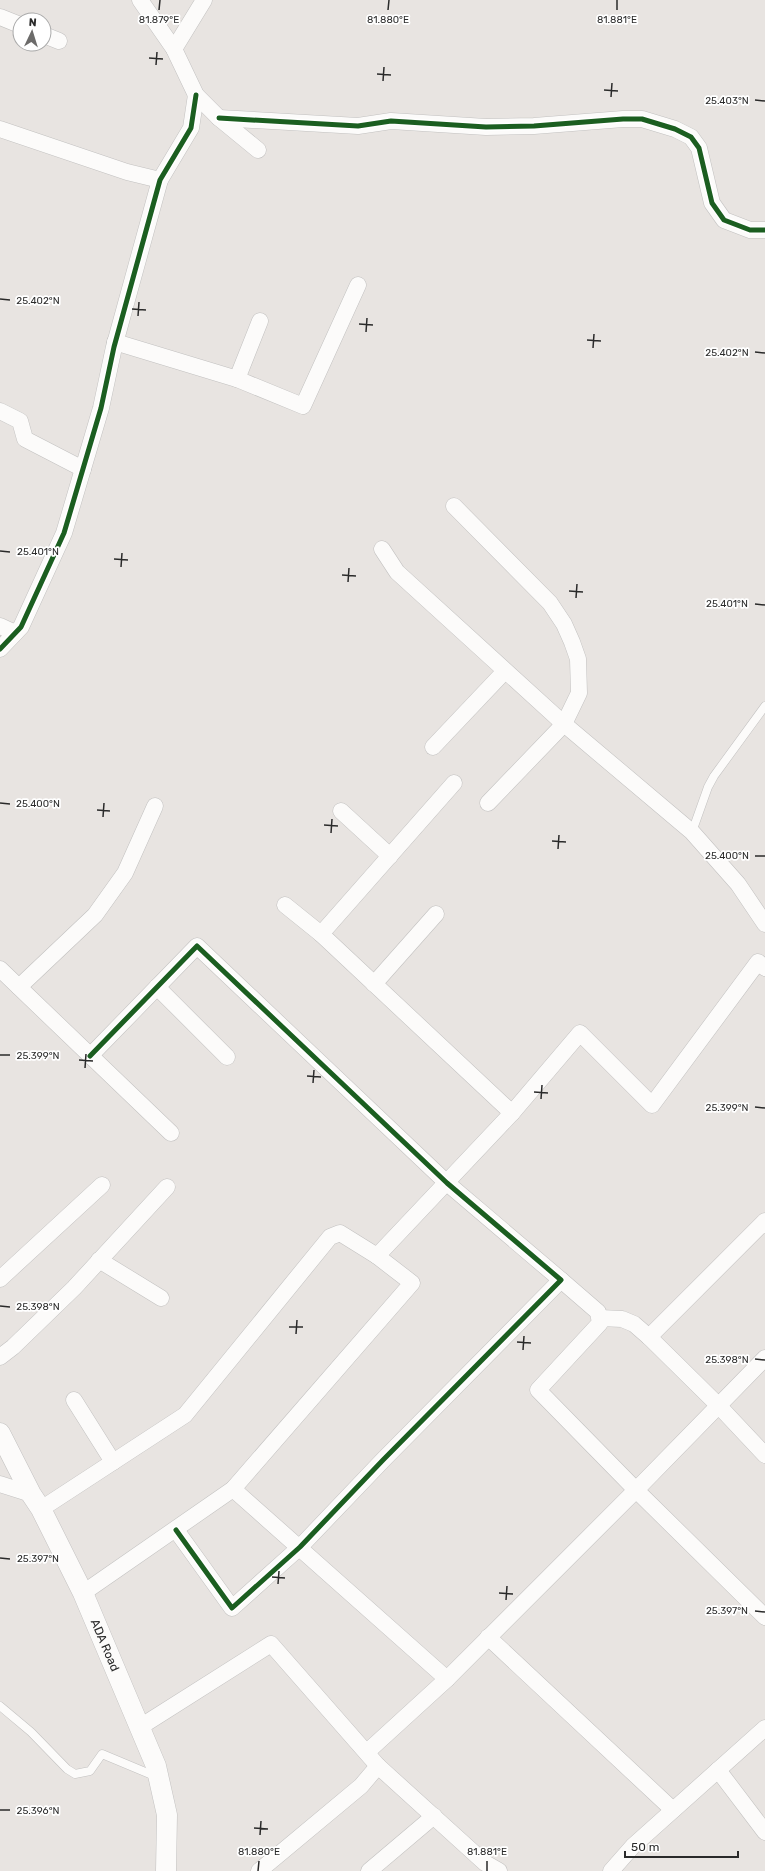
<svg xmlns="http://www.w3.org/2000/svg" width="765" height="1871" viewBox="0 0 765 1871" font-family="Rubik,sans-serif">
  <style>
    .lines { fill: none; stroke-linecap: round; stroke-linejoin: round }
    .service-casing { stroke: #c2c1c0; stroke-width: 9 }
    .minor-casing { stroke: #c2c1c0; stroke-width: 17 }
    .tertiary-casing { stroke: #c2c1c0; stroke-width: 21 }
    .service { stroke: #fcfbfa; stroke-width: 8 }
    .minor { stroke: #fcfbfa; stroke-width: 16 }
    .tertiary { stroke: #fcfbfa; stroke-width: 20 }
    .cycleway-casing { stroke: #fff; stroke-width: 8 }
    .cycleway { stroke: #1b5e20; stroke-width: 5 }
    .ticks { fill: none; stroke: #2a2a2a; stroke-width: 1.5 }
    .labels { text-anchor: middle; stroke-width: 3.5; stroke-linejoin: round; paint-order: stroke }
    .street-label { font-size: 12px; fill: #2a2a2a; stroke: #fff }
    .ticks-label { font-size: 10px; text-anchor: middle; fill: #2a2a2a; stroke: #fff; stroke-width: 3.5; stroke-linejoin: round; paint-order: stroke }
  </style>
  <rect width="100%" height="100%" fill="#e8e4e1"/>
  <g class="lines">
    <g class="service-casing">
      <g id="service">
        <path d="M 692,832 L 708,787 L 714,776 L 765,706"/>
        <path d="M 0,1706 L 31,1732 L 67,1769 L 75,1774 L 90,1771 L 102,1754 L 157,1777"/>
      </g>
    </g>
    <g class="minor-casing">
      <g id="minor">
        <path d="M 140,0 L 174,49 L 196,95 L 219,118 L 258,150"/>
        <path d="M 0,17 L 20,25"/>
        <path d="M 44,35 L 59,41"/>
        <path d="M 174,49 L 204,0"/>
        <path d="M 219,118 L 358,126 L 391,121 L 486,127 L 534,126 L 623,119 L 642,119 L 675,129 L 691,137 L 699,148 L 712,203 L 724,220 L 750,230 L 765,230"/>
        <path d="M 0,129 L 127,172 L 160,180"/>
        <path d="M 115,342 L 237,379 L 303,406 L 358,285"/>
        <path d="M 237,379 L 260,321"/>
        <path d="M 0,411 L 20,421 L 25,439 L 83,469"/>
        <path d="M 454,506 L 550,603 L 564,624 L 572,642 L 578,659 L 579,693 L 564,724 L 692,832 L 738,884 L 765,924"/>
        <path d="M 382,549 L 397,572 L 564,724 L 488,803"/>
        <path d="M 0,626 L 15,633"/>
        <path d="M 0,649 L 21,627 L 64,533 L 101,408 L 114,347 L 160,180 L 191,128 L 196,95"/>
        <path d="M 433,747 L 505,671"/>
        <path d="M 341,811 L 390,856"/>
        <path d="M 285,905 L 321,934 L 512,1113"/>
        <path d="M 321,934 L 454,783"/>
        <path d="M 0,969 L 171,1133"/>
        <path d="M 374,984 L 436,914"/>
        <path d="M 19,987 L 95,915 L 125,873 L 155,806"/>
        <path d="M 157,987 L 227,1057"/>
        <path d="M 90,1056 L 197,946 L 447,1183 L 561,1280 L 383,1460 L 300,1547 L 232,1608 L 176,1530"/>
        <path d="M 99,1260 L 161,1298"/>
        <path d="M 0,1279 L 102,1185"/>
        <path d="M 561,1280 L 598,1312 L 600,1323 L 538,1390 L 636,1490 L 765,1617"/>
        <path d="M 600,1318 L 622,1319 L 634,1324 L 649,1337 L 718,1405 L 765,1455"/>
        <path d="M 649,1337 L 765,1221"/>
        <path d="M 0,1357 L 13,1347 L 74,1288 L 167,1187"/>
        <path d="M 74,1400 L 113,1462"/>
        <path d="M 0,1484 L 31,1494"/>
        <path d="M 233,1489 L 447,1679"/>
        <path d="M 41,1509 L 185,1415 L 330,1237 L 340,1233 L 377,1256 L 512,1113 L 580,1033 L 652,1105 L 758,962 L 765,968"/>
        <path d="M 83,1593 L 233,1489 L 412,1283 L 377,1256"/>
        <path d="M 488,1637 L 673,1810"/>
        <path d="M 140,1727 L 271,1644 L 378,1766 L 485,1863 L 499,1871"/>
        <path d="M 367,1752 L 447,1679 L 636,1490 L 765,1358"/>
        <path d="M 718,1770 L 765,1832"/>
        <path d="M 259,1871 L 361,1786 L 378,1766"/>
        <path d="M 369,1871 L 434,1816"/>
        <path d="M 611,1871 L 633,1846 L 765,1728"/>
      </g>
    </g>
    <g class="tertiary-casing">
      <g id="tertiary">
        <path id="s1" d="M 0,1433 L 31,1494 L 41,1509 L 83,1593 L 156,1766 L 167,1815 L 166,1871"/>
      </g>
    </g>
    <use href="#service" class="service"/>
    <use href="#minor" class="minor"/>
    <use href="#tertiary" class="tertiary"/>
    <g class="cycleway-casing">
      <g id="cycleway">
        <path d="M 219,118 L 358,126 L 391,121 L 486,127 L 534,126 L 623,119 L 642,119 L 675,129 L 691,137 L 699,148 L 712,203 L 724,220 L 750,230 L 765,230"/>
        <path d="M 0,649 L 21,627 L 64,533 L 101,408 L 114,347 L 160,180 L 191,128 L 196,95"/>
        <path d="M 90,1056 L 197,946 L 447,1183 L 561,1280 L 383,1460 L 300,1547 L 232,1608 L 176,1530"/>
      </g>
    </g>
    <use href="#cycleway" class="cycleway"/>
  </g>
  <path class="ticks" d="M 159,10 L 160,0M 388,10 L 389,0M 617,10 L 617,0M 149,58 L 163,59M 156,65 L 157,52M 377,74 L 391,75M 383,81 L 384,67M 604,90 L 618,91M 611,97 L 612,83M 755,100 L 765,101M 0,299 L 10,300M 132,309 L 146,310M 138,316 L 139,302M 359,324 L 373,325M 366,332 L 367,318M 587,340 L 601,341M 593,348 L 594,334M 755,352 L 765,353M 0,551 L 10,552M 114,559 L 128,560M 121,567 L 122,553M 342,575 L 356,576M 348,582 L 349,568M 569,591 L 583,592M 576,598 L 577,584M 755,604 L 765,605M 0,803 L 10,804M 97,810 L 110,811M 103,817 L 104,803M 324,825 L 338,826M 331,833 L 332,819M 552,841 L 566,842M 558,849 L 559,835M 755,856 L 765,856M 0,1055 L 10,1055M 79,1060 L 93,1061M 85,1068 L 86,1054M 307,1076 L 321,1077M 313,1083 L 314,1070M 534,1092 L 548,1093M 541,1099 L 542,1085M 755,1107 L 765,1108M 0,1306 L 10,1307M 289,1327 L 303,1327M 296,1334 L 297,1320M 517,1342 L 531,1343M 523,1350 L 524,1336M 755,1359 L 765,1360M 0,1558 L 10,1559M 272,1577 L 285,1578M 278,1584 L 279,1571M 499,1593 L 513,1594M 506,1600 L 507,1586M 755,1611 L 765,1612M 0,1810 L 10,1810M 254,1828 L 268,1829M 260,1835 L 261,1821M 258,1871 L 259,1861M 487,1871 L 487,1861"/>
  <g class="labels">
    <g class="street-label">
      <text dy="4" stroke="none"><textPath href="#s1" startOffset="237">ADA Road</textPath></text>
    </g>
  </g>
  <g class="ticks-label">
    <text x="159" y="23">81.879°E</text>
    <text x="388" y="23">81.880°E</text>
    <text x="617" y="23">81.881°E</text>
    <text x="727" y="104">25.403°N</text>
    <text x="38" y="304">25.402°N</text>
    <text x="727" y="356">25.402°N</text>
    <text x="38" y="555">25.401°N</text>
    <text x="727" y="607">25.401°N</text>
    <text x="38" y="807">25.400°N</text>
    <text x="727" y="859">25.400°N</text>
    <text x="38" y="1059">25.399°N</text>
    <text x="727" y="1111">25.399°N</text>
    <text x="38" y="1310">25.398°N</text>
    <text x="727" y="1363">25.398°N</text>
    <text x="38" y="1562">25.397°N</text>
    <text x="727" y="1614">25.397°N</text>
    <text x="38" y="1814">25.396°N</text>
    <text x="259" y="1855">81.880°E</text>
    <text x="487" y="1855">81.881°E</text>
  </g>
  <g transform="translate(32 32) rotate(4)"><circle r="19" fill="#ffffff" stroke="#aaaaaa"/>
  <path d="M0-3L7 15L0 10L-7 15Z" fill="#6c6b6a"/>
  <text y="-6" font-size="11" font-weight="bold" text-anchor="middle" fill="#2a2a2a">N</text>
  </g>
  <path d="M625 1851v6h113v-6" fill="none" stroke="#2a2a2a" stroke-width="2"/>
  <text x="631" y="1851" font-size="12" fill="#2a2a2a" stroke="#ffffff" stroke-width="3" paint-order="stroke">50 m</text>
</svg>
